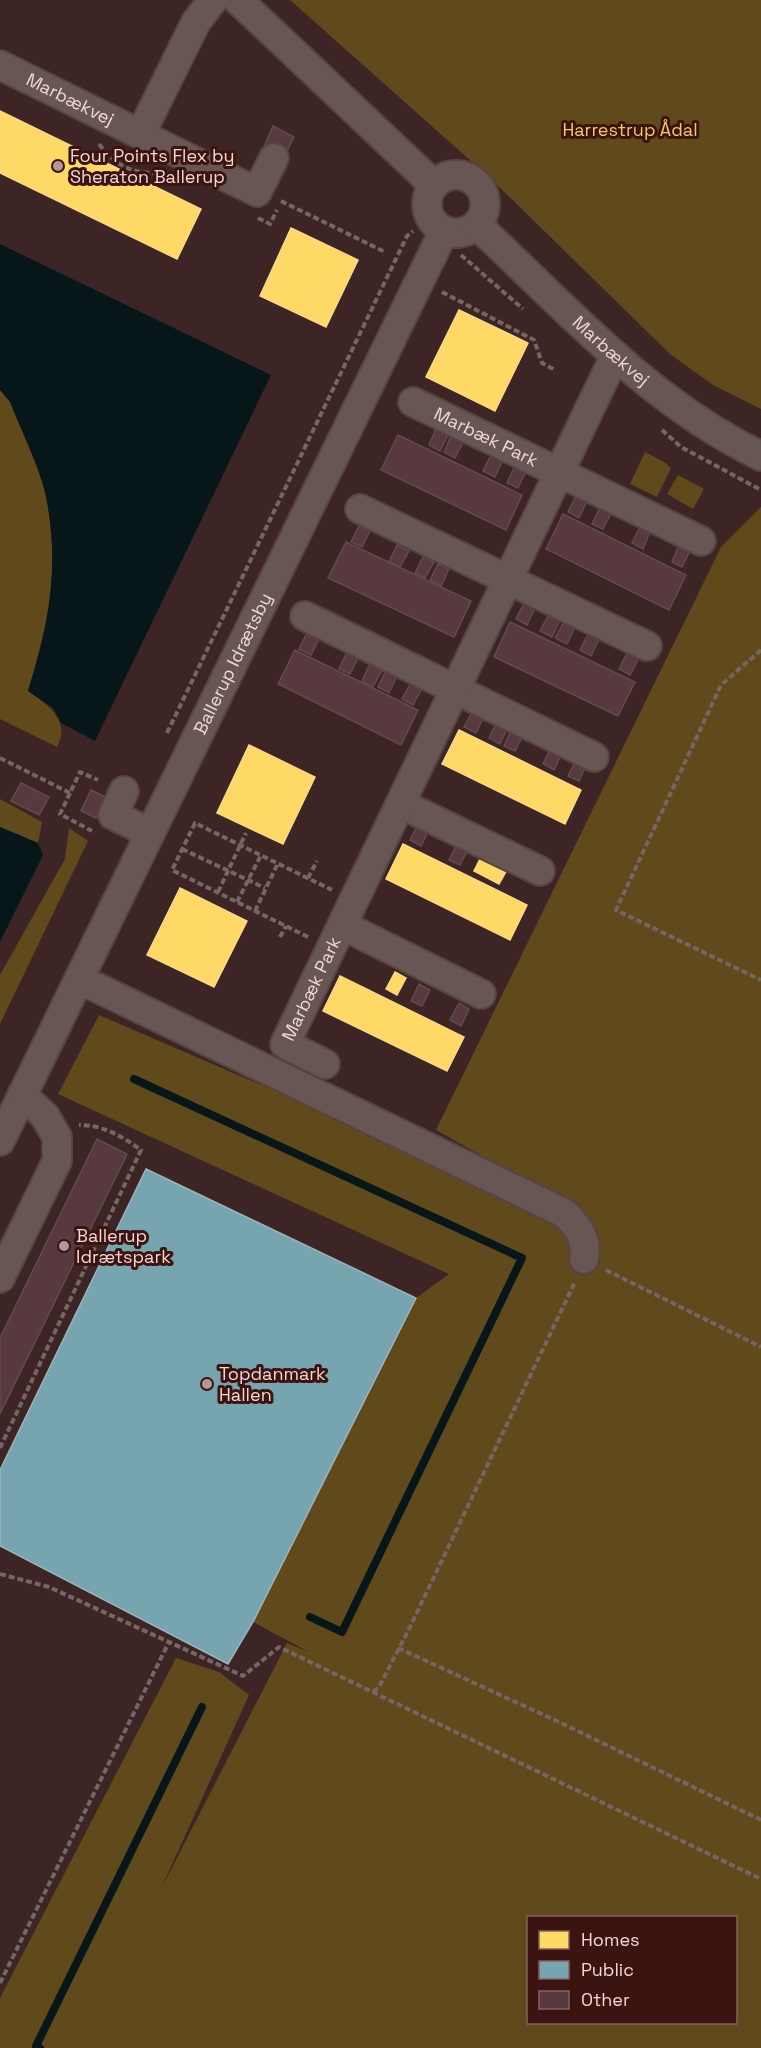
<svg xmlns="http://www.w3.org/2000/svg" width="761" height="2048" viewBox="0 0 761 2048" font-family="'Space Grotesk',sans-serif">
  <style>
    .green { fill: #604a1b; fill-rule: evenodd }
    .water { fill: #071719 }
    .homes { fill: #ffd966; stroke: #fbd886; stroke-width: 1.5 }
    .public { fill: #76a5af; stroke: #9bb4ba; stroke-width: 1.5 }
    .lines { fill: none; stroke-linecap: round; stroke-linejoin: round }
    .stream { stroke: #071719; stroke-width: 8 }
    .building { fill: #57393f; stroke: #604b4d; stroke-width: 1.5 }
    .minor-casing { stroke: #584342; stroke-width: 32 }
    .path { stroke: #756564; stroke-width: 4; stroke-dasharray: 6 3; stroke-linecap: butt }
    .minor { stroke: #675654; stroke-width: 28 }
    .poi-dot { fill: #b29895; stroke: #3b1310; stroke-width: 2 }
    .labels { text-anchor: middle; stroke-width: 6; stroke-linejoin: round; paint-order: stroke }
    .street-label { font-size: 18px; fill: #f2d6d2; stroke: #3b1310 }
    .park-label { font-size: 18px; fill: #f6c95e; stroke: #3b1310 }
    .poi-label { font-size: 18px; fill: #f2d6d2; stroke: #3b1310; text-anchor: start }
  </style>
  <rect width="100%" height="100%" fill="#3c2524"/>
  <g class="green">
    <path d="M 290,0 L 761,0 L 761,409 L 713,385 L 670,354 L 489,177 Z"/>
    <path d="M 0,390 L 10,401 C 21,430 40,468 46,496 C 60,568 49,623 28,691 C 48,705 71,720 57,747 L 0,719 Z"/>
    <path d="M 645,452 L 664,462 L 671,468 L 657,497 L 630,484 Z"/>
    <path d="M 678,475 L 704,489 L 693,509 L 667,494 Z"/>
    <path d="M 761,507 L 761,2048 L 0,2048 L 0,1998 L 176,1658 L 219,1672 L 249,1695 L 160,1891 L 287,1643 L 309,1652 L 253,1622 L 416,1298 L 449,1274 L 58,1094 L 99,1015 L 417,1152 L 576,1209 L 436,1130 L 721,547 ZM 528,1918 L 736,1918 L 736,2022 L 528,2022 Z"/>
    <path d="M 0,799 L 42,822 L 38,843 L 0,827 Z"/>
    <path d="M 69,828 L 88,841 L 0,1024 L 0,975 L 65,859 Z"/>
  </g>
  <g class="water">
    <path d="M 0,244 L 271,375 L 95,741 L 61,723 L 53,708 L 28,691 C 49,623 60,568 46,496 C 40,468 21,430 10,402 L 0,390 Z"/>
    <path d="M 0,827 L 38,843 L 43,855 L 0,942 Z"/>
  </g>
  <g class="homes">
    <path d="M 0,111 L 201,209 L 177,259 L 0,173 Z"/>
    <path d="M 291,228 L 358,260 L 326,327 L 260,296 Z"/>
    <path d="M 459,310 L 528,343 L 495,411 L 426,377 Z"/>
    <path d="M 459,730 L 581,790 L 565,824 L 442,764 Z"/>
    <path d="M 249,745 L 315,777 L 283,844 L 217,813 Z"/>
    <path d="M 403,844 L 527,905 L 510,940 L 386,879 Z"/>
    <path d="M 482,855 L 508,868 L 499,884 L 474,871 Z"/>
    <path d="M 180,888 L 247,921 L 214,987 L 147,955 Z"/>
    <path d="M 395,972 L 406,978 L 397,995 L 386,989 Z"/>
    <path d="M 340,976 L 464,1037 L 447,1071 L 323,1011 Z"/>
  </g>
  <path class="public" d="M 146,1169 L 416,1298 L 253,1622 L 228,1664 L 0,1546 L 0,1470 Z"/>
  <g class="lines">
    <g class="stream">
      <path d="M 134,1079 L 522,1258 L 342,1632 L 310,1617"/>
      <path d="M 40,2048 L 36,2046 L 202,1707"/>
    </g>
  </g>
  <g class="building">
    <path d="M 273,126 L 294,137 L 284,157 L 264,147 Z"/>
    <path d="M 436,429 L 448,435 L 440,451 L 429,445 Z"/>
    <path d="M 398,435 L 522,495 L 506,530 L 381,470 Z"/>
    <path d="M 451,436 L 463,442 L 455,458 L 444,452 Z"/>
    <path d="M 491,455 L 503,460 L 495,477 L 483,471 Z"/>
    <path d="M 515,466 L 526,471 L 518,488 L 507,483 Z"/>
    <path d="M 576,496 L 587,501 L 579,518 L 568,512 Z"/>
    <path d="M 600,508 L 611,513 L 603,529 L 592,524 Z"/>
    <path d="M 563,514 L 686,575 L 669,610 L 546,549 Z"/>
    <path d="M 359,526 L 370,531 L 362,547 L 351,542 Z"/>
    <path d="M 640,527 L 650,532 L 643,549 L 632,543 Z"/>
    <path d="M 346,542 L 471,601 L 454,637 L 328,578 Z"/>
    <path d="M 397,545 L 409,551 L 400,567 L 389,562 Z"/>
    <path d="M 679,545 L 690,551 L 682,567 L 672,562 Z"/>
    <path d="M 423,557 L 434,562 L 425,578 L 415,573 Z"/>
    <path d="M 438,564 L 449,569 L 441,586 L 430,580 Z"/>
    <path d="M 524,603 L 535,608 L 527,625 L 516,619 Z"/>
    <path d="M 549,614 L 560,620 L 552,637 L 540,631 Z"/>
    <path d="M 510,622 L 635,682 L 618,716 L 494,657 Z"/>
    <path d="M 564,622 L 575,627 L 567,644 L 555,638 Z"/>
    <path d="M 307,633 L 319,639 L 311,655 L 299,649 Z"/>
    <path d="M 588,634 L 599,639 L 591,656 L 580,650 Z"/>
    <path d="M 295,650 L 418,710 L 401,745 L 278,684 Z"/>
    <path d="M 347,652 L 358,658 L 350,674 L 339,669 Z"/>
    <path d="M 627,653 L 639,658 L 630,675 L 619,669 Z"/>
    <path d="M 370,664 L 382,670 L 373,687 L 362,681 Z"/>
    <path d="M 386,671 L 397,676 L 389,693 L 378,687 Z"/>
    <path d="M 411,683 L 422,688 L 413,705 L 402,699 Z"/>
    <path d="M 473,710 L 484,716 L 476,733 L 464,727 Z"/>
    <path d="M 497,721 L 508,727 L 500,744 L 489,738 Z"/>
    <path d="M 512,729 L 523,735 L 515,751 L 504,746 Z"/>
    <path d="M 551,748 L 562,753 L 554,770 L 543,764 Z"/>
    <path d="M 576,760 L 586,765 L 579,781 L 568,776 Z"/>
    <path d="M 21,783 L 49,797 L 39,815 L 11,801 Z"/>
    <path d="M 91,790 L 106,797 L 96,818 L 81,811 Z"/>
    <path d="M 418,824 L 429,829 L 421,846 L 410,840 Z"/>
    <path d="M 457,844 L 468,849 L 460,865 L 449,860 Z"/>
    <path d="M 419,984 L 430,990 L 422,1006 L 411,1001 Z"/>
    <path d="M 459,1003 L 469,1009 L 461,1026 L 450,1020 Z"/>
    <path d="M 97,1139 L 127,1154 L 0,1414 L 0,1338 Z"/>
  </g>
  <g class="lines">
    <g class="minor-casing">
      <g id="minor">
        <path d="M 238,0 L 434,185"/>
        <path id="s1" d="M 0,65 L 257,192 L 274,158"/>
        <path d="M 141,133 L 196,22 L 213,0"/>
        <circle cx="456" cy="204" r="29"/>
        <path id="s2" d="M 477,225 C 566,308 650,403 761,456"/>
        <path id="s3" d="M 413,402 L 701,541"/>
        <path d="M 360,509 L 647,646"/>
        <path d="M 305,616 L 594,757"/>
        <path d="M 124,791 L 113,815 L 150,833"/>
        <path d="M 401,804 L 540,871"/>
        <path d="M 342,925 L 481,994"/>
        <path d="M 79,979 L 564,1213 C 578,1226 588,1239 584,1259"/>
        <path id="s4" d="M 325,1064 L 285,1044 L 615,356"/>
        <path id="s5" d="M 0,1141 L 444,231"/>
        <path d="M 0,1278 L 57,1161 L 57,1137 L 45,1116 L 22,1095"/>
      </g>
    </g>
    <g class="path">
      <path d="M 99,144 C 114,164 130,173 155,173"/>
      <path d="M 281,201 L 385,252"/>
      <path d="M 258,218 L 270,224 L 277,210"/>
      <path d="M 461,255 L 523,309"/>
      <path d="M 442,292 L 534,340 L 542,363 L 555,370"/>
      <path d="M 662,430 L 681,447 L 761,490"/>
      <path d="M 761,650 L 721,685 L 616,910 L 761,980"/>
      <path d="M 167,733 L 407,236 L 413,231"/>
      <path d="M 0,758 L 70,793 L 80,772 L 98,780"/>
      <path d="M 70,793 L 60,814 L 92,831"/>
      <path d="M 182,849 L 265,888"/>
      <path d="M 308,878 L 317,861"/>
      <path d="M 218,892 L 246,833"/>
      <path d="M 237,902 L 261,855"/>
      <path d="M 255,911 L 278,863"/>
      <path d="M 280,937 L 286,926"/>
      <path d="M 308,937 L 172,870 L 195,823 L 332,890"/>
      <path d="M 606,1270 L 761,1347"/>
      <path d="M 0,1448 L 141,1150 C 122,1136 103,1125 79,1125"/>
      <path d="M 0,1574 L 49,1587 L 243,1676 L 279,1647 L 761,1879"/>
      <path d="M 398,1648 L 557,1721 L 761,1820"/>
      <path d="M 373,1692 L 379,1687 L 410,1627 L 575,1282"/>
      <path d="M 0,1983 L 169,1642"/>
    </g>
    <use href="#minor" class="minor"/>
  </g>
  <g class="poi-dot">
    <circle cx="58" cy="166" r="6"/>
    <circle cx="64" cy="1246" r="6"/>
    <circle cx="207" cy="1384" r="6"/>
  </g>
  <g class="labels">
    <g class="street-label">
      <text dy="6" stroke="none"><textPath href="#s1" startOffset="78">Marbækvej</textPath></text>
      <text dy="6" stroke="none"><textPath href="#s2" startOffset="184">Marbækvej</textPath></text>
      <text dy="6" stroke="none"><textPath href="#s3" startOffset="81">Marbæk Park</textPath></text>
      <text dy="6" stroke="none"><textPath href="#s5" startOffset="531">Ballerup Idrætsby</textPath></text>
      <text dy="6" stroke="none"><textPath href="#s4" startOffset="106">Marbæk Park</textPath></text>
    </g>
    <g class="park-label">
      <text x="630" y="136">Harrestrup Ådal</text>
    </g>
    <g class="poi-label">
      <text x="70" y="162">Four Points Flex by<tspan x="70" dy="21">Sheraton Ballerup</tspan></text>
      <text x="76" y="1242">Ballerup<tspan x="76" dy="21">Idrætspark</tspan></text>
      <text x="219" y="1380">Topdanmark<tspan x="219" dy="21">Hallen</tspan></text>
    </g>
  </g>
  <rect x="527" y="1916" width="210" height="108" fill="#3b1310" stroke="#84615e" stroke-width="1.5"/>
  <rect x="539" y="1931" width="30" height="18" fill="#ffd966" stroke="#84615e" stroke-width="1.5"/>
  <text x="581" y="1946" font-size="18" fill="#f2d6d2">Homes</text>
  <rect x="539" y="1961" width="30" height="18" fill="#76a5af" stroke="#84615e" stroke-width="1.5"/>
  <text x="581" y="1976" font-size="18" fill="#f2d6d2">Public</text>
  <rect x="539" y="1991" width="30" height="18" fill="#57393f" stroke="#84615e" stroke-width="1.5"/>
  <text x="581" y="2006" font-size="18" fill="#f2d6d2">Other</text>
</svg>
